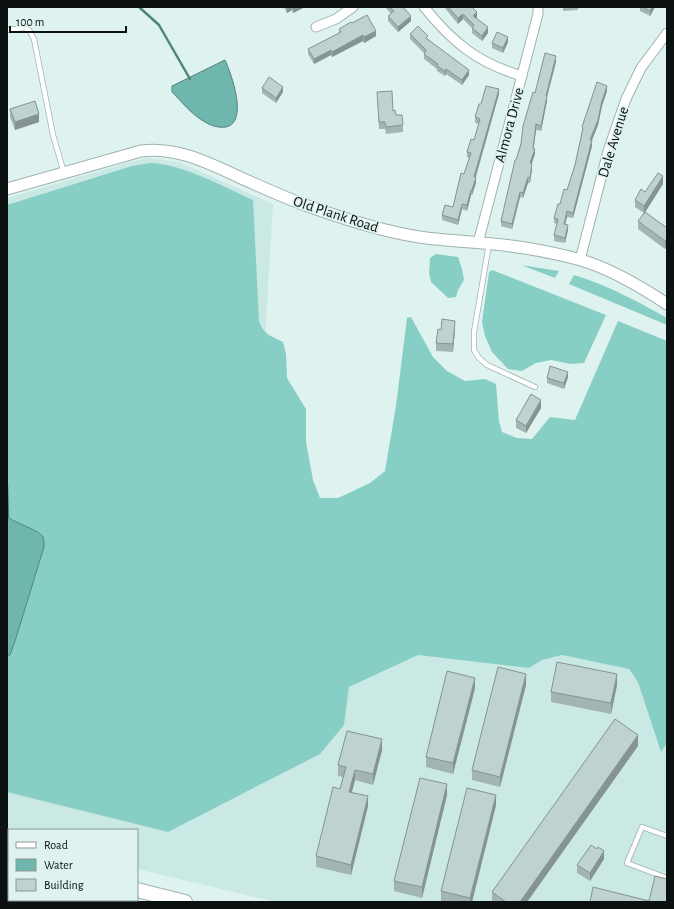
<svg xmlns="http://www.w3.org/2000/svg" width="674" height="909" viewBox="0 0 674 909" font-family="'Alegreya Sans',sans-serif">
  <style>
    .built { fill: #cbe9e4 }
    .forest { fill: #87cfc5 }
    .water { fill: #6fb6ad; stroke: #51847e }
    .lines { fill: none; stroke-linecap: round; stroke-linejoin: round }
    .stream { stroke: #51847e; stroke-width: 2.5 }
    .service-casing { stroke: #9fb3b0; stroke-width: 6 }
    .minor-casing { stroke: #9fb3b0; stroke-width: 11 }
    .tertiary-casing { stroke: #9fb3b0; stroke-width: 13 }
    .trunk-casing { stroke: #9fb3b0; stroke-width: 16 }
    .service { stroke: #fff; stroke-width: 4.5 }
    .minor { stroke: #fff; stroke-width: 9 }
    .tertiary { stroke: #fff; stroke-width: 11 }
    .trunk { stroke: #fff; stroke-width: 14 }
    .wall { fill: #a3b5b2 }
    .shaded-wall { fill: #859391 }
    .building { fill: #bed2cf; stroke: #859391 }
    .labels { text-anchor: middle; stroke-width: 3.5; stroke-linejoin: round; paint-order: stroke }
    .street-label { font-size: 15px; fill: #0a1110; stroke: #def2ef }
  </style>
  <rect width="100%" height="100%" fill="#def2ef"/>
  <path class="built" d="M 148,158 L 179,162 L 273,204 L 238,796 L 344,725 L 349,687 L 418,655 L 667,612 L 667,902 L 276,902 L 137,869 L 137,830 L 9,830 L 9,836 L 7,836 L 7,198 L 130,162 Z"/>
  <g class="forest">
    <path d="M 150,163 C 183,164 222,186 253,200 L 259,321 C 263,334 271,336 283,342 L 286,354 L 287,378 L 306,409 L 306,442 L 313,480 L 320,498 L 338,498 L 370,483 L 385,471 L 396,406 L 407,318 L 411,317 L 433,357 L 447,371 L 465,381 L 485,379 L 496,384 L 499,421 L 502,432 L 517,438 L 532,439 L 550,417 L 575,420 L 618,321 L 667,341 L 667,743 L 661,752 L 638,682 L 629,669 L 562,655 L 542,660 L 529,668 L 418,655 L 349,687 L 344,725 L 320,754 L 168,832 L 7,792 L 7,655 L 10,654 L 15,641 L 44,547 L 40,533 L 26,527 L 7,516 L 7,205 L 132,166 Z"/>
    <path d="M 436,254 L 458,257 L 462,269 L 464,280 L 458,290 L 456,297 L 448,298 L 431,282 L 429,273 L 430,258 Z"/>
    <path d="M 521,265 L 559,271 L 555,278 Z"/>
    <path d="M 492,270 L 606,315 L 584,363 L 570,364 L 551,360 L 536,363 L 522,371 L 508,369 L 492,352 L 485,336 L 482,322 L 489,272 Z"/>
    <path d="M 574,275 C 607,285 637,301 667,318 L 667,325 L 569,284 Z"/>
  </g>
  <g class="water">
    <path d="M 225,60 C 231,73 249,122 226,127 C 219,128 211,126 205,122 C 192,115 182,102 172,92 L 172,86 Z"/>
    <path d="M 7,516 C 14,523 40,530 43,537 C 44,540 44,544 44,547 L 15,641 L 10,655 L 7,655 Z"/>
  </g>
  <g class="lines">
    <g class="stream">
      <path d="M 139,7 L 159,25 L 190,79"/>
      <path d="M 7,486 L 8,516 L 7,519"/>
    </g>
    <g class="service-casing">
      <g id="service">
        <path d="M 7,30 L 24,28 L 29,30 L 34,39 L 53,135 L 64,173"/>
        <path d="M 489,244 L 474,332 L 474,350 L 479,358 L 487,365 L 535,387"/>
        <path d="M 667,836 L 642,827 L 627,863 L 667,878"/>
        <path d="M 46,902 L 46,900"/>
      </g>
    </g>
    <g class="minor-casing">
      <g id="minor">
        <path d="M 424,7 C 453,43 478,63 522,76"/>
        <path d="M 316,27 L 336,19 L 353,7"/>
        <path d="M 478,243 L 538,14 L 538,7"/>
        <path d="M 580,260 L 608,151 L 626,99 L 641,68 L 667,33"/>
      </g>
    </g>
    <g class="tertiary-casing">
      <path id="tertiary" d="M 7,189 L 141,151 C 177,147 207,162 239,177 C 262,187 285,198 308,206 C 344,219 381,231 419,237 C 454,242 490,242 525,248 C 543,251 563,255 581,260 C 611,269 640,286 667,304"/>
    </g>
    <g class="trunk-casing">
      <g id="trunk">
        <path d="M 7,856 L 9,857"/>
        <path d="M 7,876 L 9,876"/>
        <path d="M 137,890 L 185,902"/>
        <path d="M 103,900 L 111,902"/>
      </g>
    </g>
    <use href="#service" class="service"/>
    <use href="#minor" class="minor"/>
    <use href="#tertiary" class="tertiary"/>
    <use href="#trunk" class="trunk"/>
  </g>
  <g class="wall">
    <path d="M 284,7 L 305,7 L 293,13 L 292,10 L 287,13 Z"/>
    <path d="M 385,7 L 403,7 L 411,21 L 398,32 L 388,21 L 388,16 L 391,14 Z"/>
    <path d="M 444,7 L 472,7 L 477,18 L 476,18 L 488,33 L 482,41 L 472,33 L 472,28 L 463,19 L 458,24 Z"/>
    <path d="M 563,7 L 578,7 L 578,10 L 563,11 Z"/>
    <path d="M 640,7 L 655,7 L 650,16 L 640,11 Z"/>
    <path d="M 352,23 L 376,36 L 364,43 L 363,41 L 332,57 L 331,55 L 314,64 L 308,54 L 308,49 L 339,33 L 339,29 Z"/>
    <path d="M 410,34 L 428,39 L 469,75 L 462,85 L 446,74 L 445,76 L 437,71 L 437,69 L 424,59 L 424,53 L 410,39 Z"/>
    <path d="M 508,42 L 503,53 L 492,48 L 492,43 Z"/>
    <path d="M 556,62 L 547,96 L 547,101 L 541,131 L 536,130 L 533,149 L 535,154 L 532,163 L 532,169 L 530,183 L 528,183 L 523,198 L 520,197 L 512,229 L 501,226 L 501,221 L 516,160 L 535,93 Z"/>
    <path d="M 262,88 L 283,92 L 276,103 L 262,93 Z"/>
    <path d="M 607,91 L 602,106 L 598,125 L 592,140 L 592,146 L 573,218 L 567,217 L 565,224 L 568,230 L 565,243 L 554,241 L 554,235 L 557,224 L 554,223 L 554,218 L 567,190 L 575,165 L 582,133 L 582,127 Z"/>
    <path d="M 377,92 L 393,111 L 403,125 L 403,132 L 386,134 L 385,129 L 379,129 Z"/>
    <path d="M 499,94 L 476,177 L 476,183 L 472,195 L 471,195 L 467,211 L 462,209 L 458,225 L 442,220 L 442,215 L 453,207 L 469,158 L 467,157 L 467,152 L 474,140 L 479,124 L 475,123 L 475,117 L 481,104 Z"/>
    <path d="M 10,109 L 39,122 L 15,130 L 10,117 Z"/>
    <path d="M 663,184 L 645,212 L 667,228 L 667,246 L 665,249 L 638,229 L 638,221 L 644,213 L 635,207 L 635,200 L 645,192 Z"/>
    <path d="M 455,329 L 453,352 L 436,351 L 436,343 Z"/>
    <path d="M 568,377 L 564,389 L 547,383 L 547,378 Z"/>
    <path d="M 541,408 L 526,433 L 516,428 L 516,420 Z"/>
    <path d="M 526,685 L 500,787 L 472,780 L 472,770 Z"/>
    <path d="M 617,685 L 611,714 L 551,702 L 551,692 Z"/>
    <path d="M 475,688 L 453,774 L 426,767 L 426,757 Z"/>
    <path d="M 638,746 L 527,902 L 492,902 L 492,892 Z"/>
    <path d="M 382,750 L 373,785 L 355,780 L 352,792 L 368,806 L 351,875 L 316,867 L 316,856 L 340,789 L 343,777 L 338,776 L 338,765 Z"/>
    <path d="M 447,795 L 422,898 L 394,891 L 394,881 Z"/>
    <path d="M 496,805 L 472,902 L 444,902 L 441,901 L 441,891 Z"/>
    <path d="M 604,859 L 590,881 L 577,873 L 577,865 Z"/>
  </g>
  <g class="shaded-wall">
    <path d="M 288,7 L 292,7 L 292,10 L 287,13 L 287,8 Z"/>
    <path d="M 295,7 L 305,7 L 293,13 L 293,8 Z"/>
    <path d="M 652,7 L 655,7 L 650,16 L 650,11 Z"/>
    <path d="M 477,12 L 477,18 L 473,21 L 473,16 Z"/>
    <path d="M 463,14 L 463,19 L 458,24 L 458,18 Z"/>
    <path d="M 411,16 L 411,21 L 398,32 L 398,27 Z"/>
    <path d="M 488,27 L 488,33 L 482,41 L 482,36 Z"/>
    <path d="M 376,31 L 376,36 L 364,43 L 364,37 Z"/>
    <path d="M 363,35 L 363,41 L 332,57 L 332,52 Z"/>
    <path d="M 508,37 L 508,42 L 503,53 L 503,48 Z"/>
    <path d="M 331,50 L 331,55 L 314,64 L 314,59 Z"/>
    <path d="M 556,56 L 556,62 L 546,101 L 546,96 Z"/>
    <path d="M 446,69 L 446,74 L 445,76 L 445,71 Z"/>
    <path d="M 469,70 L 469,75 L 462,85 L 462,80 Z"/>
    <path d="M 607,86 L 607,91 L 602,106 L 598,125 L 590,145 L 590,140 L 602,101 Z"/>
    <path d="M 283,87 L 283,92 L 276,103 L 276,98 Z"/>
    <path d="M 499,89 L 499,94 L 474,182 L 474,177 Z"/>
    <path d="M 547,96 L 547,101 L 541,131 L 541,126 Z"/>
    <path d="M 39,114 L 39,122 L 15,130 L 15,122 Z"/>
    <path d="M 536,124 L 536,130 L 533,154 L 533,149 Z"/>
    <path d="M 592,140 L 592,146 L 573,218 L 573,213 Z"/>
    <path d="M 535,149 L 535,154 L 530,168 L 530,163 Z"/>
    <path d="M 532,163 L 532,169 L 530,183 L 530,178 Z"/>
    <path d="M 663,176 L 663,184 L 644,214 L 644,206 Z"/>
    <path d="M 476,177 L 476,183 L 472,195 L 472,190 Z"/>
    <path d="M 528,177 L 528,183 L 523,198 L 523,193 Z"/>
    <path d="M 471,190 L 471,195 L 467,211 L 467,205 Z"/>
    <path d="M 520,192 L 520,197 L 512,229 L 512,224 Z"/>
    <path d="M 462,204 L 462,209 L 458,225 L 458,220 Z"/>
    <path d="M 567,211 L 567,217 L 564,229 L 564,224 Z"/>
    <path d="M 568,225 L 568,230 L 565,243 L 565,238 Z"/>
    <path d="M 667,238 L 667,246 L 665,249 L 665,241 Z"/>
    <path d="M 455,321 L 455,329 L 453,352 L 453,344 Z"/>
    <path d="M 568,372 L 568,377 L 564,389 L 564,383 Z"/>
    <path d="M 541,400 L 541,408 L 526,433 L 526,426 Z"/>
    <path d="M 526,674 L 526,685 L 500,787 L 500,777 Z"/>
    <path d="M 617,674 L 617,685 L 611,714 L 611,703 Z"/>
    <path d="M 475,678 L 475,688 L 453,774 L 453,763 Z"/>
    <path d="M 638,735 L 638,746 L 527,902 L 520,902 Z"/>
    <path d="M 382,739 L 382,750 L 373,785 L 373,774 Z"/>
    <path d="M 355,770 L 355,780 L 349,802 L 349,792 Z"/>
    <path d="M 447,784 L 447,795 L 422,898 L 422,887 Z"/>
    <path d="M 496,795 L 496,805 L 472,902 L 470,902 L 470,898 Z"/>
    <path d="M 368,796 L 368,806 L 351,875 L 351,865 Z"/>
    <path d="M 604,851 L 604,859 L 590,881 L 590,873 Z"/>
  </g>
  <g class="building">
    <path d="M 390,7 L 403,7 L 411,16 L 398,27 L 388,16 L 394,11 Z"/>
    <path d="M 448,7 L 472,7 L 477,12 L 473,16 L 488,27 L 482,36 L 472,28 L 474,25 L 463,14 L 458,18 Z"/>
    <path d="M 643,7 L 652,7 L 650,11 Z"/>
    <path d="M 367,15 L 376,31 L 364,37 L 363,35 L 332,52 L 331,50 L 314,59 L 308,49 L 341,32 L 339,29 L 351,22 L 352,23 Z"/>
    <path d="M 418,26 L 428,36 L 426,38 L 469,70 L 462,80 L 446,69 L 445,71 L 437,66 L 438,64 L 424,54 L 426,50 L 410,34 Z"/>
    <path d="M 497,32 L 508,37 L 503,48 L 492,43 Z"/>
    <path d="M 545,53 L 556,56 L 546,96 L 547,96 L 541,126 L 536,124 L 533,149 L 535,149 L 530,163 L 532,163 L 530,178 L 528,177 L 523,193 L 520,192 L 512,224 L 501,221 L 515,160 L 516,160 L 521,144 L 523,126 L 533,92 L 535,93 Z"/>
    <path d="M 269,77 L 283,87 L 276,98 L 262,88 Z"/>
    <path d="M 597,82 L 607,86 L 602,101 L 598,120 L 590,140 L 592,140 L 573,213 L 567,211 L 564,224 L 568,225 L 565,238 L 554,235 L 558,219 L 554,218 L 558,204 L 560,204 L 564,189 L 567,190 L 575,165 L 583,128 L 582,127 Z"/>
    <path d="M 486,86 L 499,89 L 474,177 L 476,177 L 472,190 L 471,190 L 467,205 L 462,204 L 458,220 L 442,215 L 445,205 L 453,207 L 461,173 L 464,174 L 471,153 L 467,152 L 471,139 L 474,140 L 480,119 L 475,117 L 479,104 L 481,104 Z"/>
    <path d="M 392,91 L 393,111 L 395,110 L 396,115 L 402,115 L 403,125 L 386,127 L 385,122 L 379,122 L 377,92 Z"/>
    <path d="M 35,101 L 39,114 L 15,122 L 10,109 Z"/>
    <path d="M 658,173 L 663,176 L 644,206 L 635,200 L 641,189 L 645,192 Z"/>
    <path d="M 645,212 L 667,228 L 667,238 L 665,241 L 638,221 Z"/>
    <path d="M 442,319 L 455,321 L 453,344 L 436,343 L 438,329 L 441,330 Z"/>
    <path d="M 550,366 L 568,372 L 564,383 L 547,378 Z"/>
    <path d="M 531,394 L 541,400 L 526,426 L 516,420 Z"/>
    <path d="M 557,662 L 617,674 L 611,703 L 551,692 Z"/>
    <path d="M 498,667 L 526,674 L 500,777 L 472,770 Z"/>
    <path d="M 447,671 L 475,678 L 453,763 L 426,757 Z"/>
    <path d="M 615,719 L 638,735 L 520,902 L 506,902 L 492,892 Z"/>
    <path d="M 347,731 L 382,739 L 373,774 L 355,770 L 349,792 L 368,796 L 351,865 L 316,856 L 333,787 L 340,789 L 346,767 L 338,765 Z"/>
    <path d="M 420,778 L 447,784 L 422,887 L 394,881 Z"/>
    <path d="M 467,788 L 496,795 L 470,898 L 441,891 Z"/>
    <path d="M 591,845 L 597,849 L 598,847 L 604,851 L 590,873 L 577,865 Z"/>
    <path d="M 655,876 L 667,879 L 667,902 L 590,902 L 593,887 L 649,901 Z"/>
  </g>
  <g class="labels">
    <g class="street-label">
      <text transform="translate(509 125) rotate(-75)" y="5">Almora Drive</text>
      <text transform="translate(613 142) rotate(-73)" y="5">Dale Avenue</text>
      <text transform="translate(336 214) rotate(18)" y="5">Old Plank Road</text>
    </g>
  </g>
  <rect width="674" height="909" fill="none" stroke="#0a1110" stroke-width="16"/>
  <rect x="8" y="829" width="130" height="72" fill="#def2ef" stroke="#899896"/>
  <rect x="16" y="842" width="20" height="6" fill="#ffffff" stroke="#899896"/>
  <text x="44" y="849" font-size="12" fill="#0a1110">Road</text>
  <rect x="16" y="859" width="20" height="12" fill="#6fb6ad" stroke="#899896"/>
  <text x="44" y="869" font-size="12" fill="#0a1110">Water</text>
  <rect x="16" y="879" width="20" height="12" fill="#bed2cf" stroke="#899896"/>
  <text x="44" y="889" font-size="12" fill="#0a1110">Building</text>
  <path d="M10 26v6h116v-6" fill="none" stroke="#0a1110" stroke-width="2"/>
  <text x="16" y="26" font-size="12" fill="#0a1110" stroke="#def2ef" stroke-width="3" paint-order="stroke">100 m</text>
</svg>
